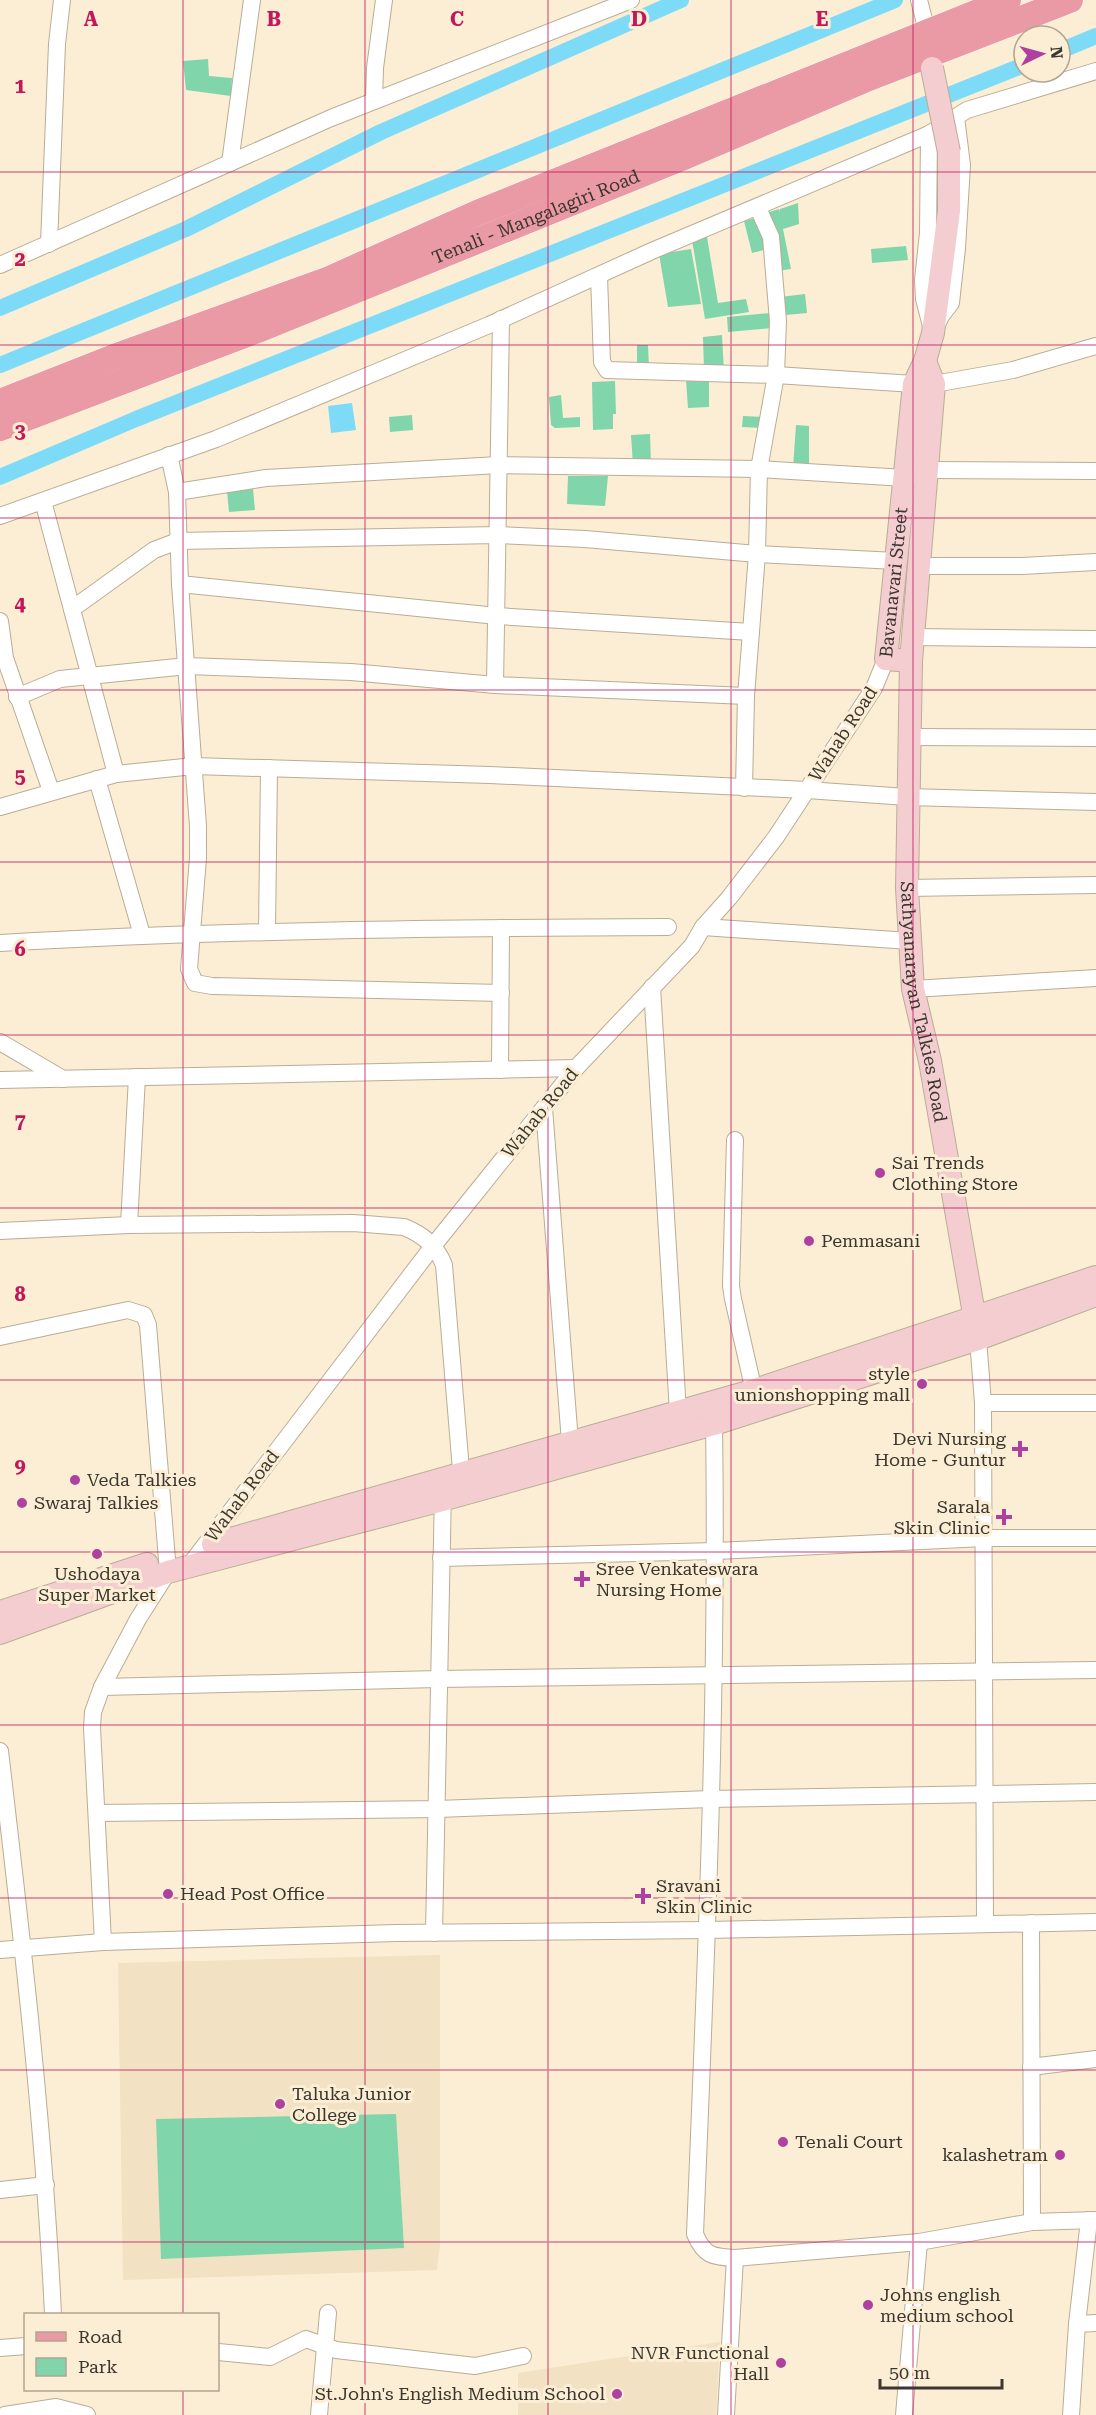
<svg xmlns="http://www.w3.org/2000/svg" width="1096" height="2415" viewBox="0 0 1096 2415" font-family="'Roboto Serif',serif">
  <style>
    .built { fill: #f2e1c2 }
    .green { fill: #81d5ab }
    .water { fill: #7edbf7 }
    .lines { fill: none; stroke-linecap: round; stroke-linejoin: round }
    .canal { stroke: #7edbf7; stroke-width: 16 }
    .minor-casing { stroke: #b9ad96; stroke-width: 18 }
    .secondary-casing { stroke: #b9ad96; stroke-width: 24 }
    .primary-casing { stroke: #fff; stroke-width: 27 }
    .minor { stroke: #fff; stroke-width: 16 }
    .secondary { stroke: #f4cdd1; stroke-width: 22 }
    .primary { stroke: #ea9aa4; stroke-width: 26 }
    .secondary-bridge-casing { stroke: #b9ad96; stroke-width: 24; stroke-linecap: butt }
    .secondary-bridge { stroke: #f4cdd1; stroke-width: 22 }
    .grid { fill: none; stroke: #c2185b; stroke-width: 1.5; stroke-opacity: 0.55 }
    .poi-dot { fill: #ae41a0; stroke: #fbeed5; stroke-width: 2 }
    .labels { text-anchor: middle; stroke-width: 6; stroke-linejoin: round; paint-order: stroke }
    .street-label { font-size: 18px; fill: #3c372e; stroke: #fbeed5 }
    .poi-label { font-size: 18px; fill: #3c372e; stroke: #fbeed5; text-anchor: start }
    .grid-label { font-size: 20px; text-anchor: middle; font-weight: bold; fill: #c2185b; stroke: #fbeed5; stroke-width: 6; stroke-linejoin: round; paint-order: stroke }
  </style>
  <rect width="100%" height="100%" fill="#fbeed5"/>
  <g class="built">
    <path d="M 440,1955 L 440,2246 L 437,2270 L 123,2280 L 118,1963 Z"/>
    <path d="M 720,2342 L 716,2415 L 518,2415 L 518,2373 Z"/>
  </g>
  <g class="green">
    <path d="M 208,59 L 209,76 L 232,78 L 231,96 L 186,90 L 183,61 Z"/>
    <path d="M 798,203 L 799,224 L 783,229 L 791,269 L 776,271 L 763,214 L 779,209 L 780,212 L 780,209 Z"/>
    <path d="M 759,217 L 768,249 L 752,253 L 744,221 Z"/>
    <path d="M 707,237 L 718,303 L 746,299 L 749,312 L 705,319 L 692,240 Z"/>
    <path d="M 906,246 L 908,260 L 872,263 L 871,249 Z"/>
    <path d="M 691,249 L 701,304 L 668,307 L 659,254 Z"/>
    <path d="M 805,294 L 807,313 L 786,315 L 786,333 L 779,334 L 780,297 Z"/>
    <path d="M 770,313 L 772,328 L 728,332 L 727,317 Z"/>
    <path d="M 722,335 L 724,372 L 704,370 L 703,337 Z"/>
    <path d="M 637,345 L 648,345 L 649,368 L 637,368 Z"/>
    <path d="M 709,377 L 709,407 L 688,408 L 686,380 Z"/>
    <path d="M 615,381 L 616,414 L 613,414 L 613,429 L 593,430 L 592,382 Z"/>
    <path d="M 561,395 L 563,418 L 580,417 L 580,427 L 555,428 L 551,425 L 549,397 Z"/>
    <path d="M 412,415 L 413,430 L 390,432 L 389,417 Z"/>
    <path d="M 743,416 L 765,417 L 763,428 L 742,427 Z"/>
    <path d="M 796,425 L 809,426 L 809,468 L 793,468 Z"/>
    <path d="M 650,434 L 651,465 L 633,465 L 631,435 Z"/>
    <path d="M 568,476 L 608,476 L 605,506 L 567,504 Z"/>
    <path d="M 253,489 L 255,510 L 229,512 L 227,491 Z"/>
    <path d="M 396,2114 L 404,2248 L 161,2259 L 156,2119 Z"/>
  </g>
  <path class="water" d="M 352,403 L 356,430 L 331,433 L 328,406 Z"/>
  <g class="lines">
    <g class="canal">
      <path d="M 1060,51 L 1096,36"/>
      <path d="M 0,308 L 186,229 L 381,132 L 681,0"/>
      <path d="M 0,365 L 895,0"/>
      <path d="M 0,477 L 136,419 L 1024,65"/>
    </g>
    <g class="minor-casing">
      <g id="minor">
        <path d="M 919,0 L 927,31"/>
        <path d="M 374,100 L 375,68 L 384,0"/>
        <path d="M 929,134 L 928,233 L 923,280 L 924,299 L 931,326"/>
        <path d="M 230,163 L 252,0"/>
        <path d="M 49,244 L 57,44 L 62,0"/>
        <path d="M 0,265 L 331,118 L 631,0"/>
        <path d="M 599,276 L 602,362 L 607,370 L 776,375 L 914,384"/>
        <path d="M 936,327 L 941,316 L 951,303 L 957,248 L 962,165 L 956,117"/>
        <path d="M 934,384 L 1013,370 L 1096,346"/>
        <path d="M 169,455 L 177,492 L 180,584 L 198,826 L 198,858 L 189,969 L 195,983 L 212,986 L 501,993"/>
        <path d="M 926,470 L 1096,471"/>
        <path d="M 177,492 L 266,478 L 499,465 L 759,469 L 905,478"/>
        <path d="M 43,501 L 116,774"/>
        <path d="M 0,516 L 216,439 L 489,325 L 654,250 L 929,134 L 967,110 L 1096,71"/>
        <path d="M 919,566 L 1022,566 L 1096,562"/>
        <path d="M 180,584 L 497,616 L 751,632"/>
        <path d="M 72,609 L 154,550 L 178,541 L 498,535 L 585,539 L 757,554 L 896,561"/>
        <path d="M 0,621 L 5,658 L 51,791"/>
        <path d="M 913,637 L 1096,639"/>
        <path d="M 495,685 L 501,319"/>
        <path d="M 17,697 L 60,679 L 187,666 L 351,672 L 495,685 L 746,696"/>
        <path d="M 909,737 L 1096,738"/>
        <path d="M 97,779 L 142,935"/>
        <path d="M 744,788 L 746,696 L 757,554 L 759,469 L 776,375 L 778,321 L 771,237 L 758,208"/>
        <path d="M 0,807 L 116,774 L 194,766 L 490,775 L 807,790 L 907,797 L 1096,802"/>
        <path d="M 907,888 L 1096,885"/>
        <path d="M 703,927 L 910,941"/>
        <path d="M 267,931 L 269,768"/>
        <path d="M 0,943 C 222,930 445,928 668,927"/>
        <path d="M 652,987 L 678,1412"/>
        <path d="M 913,989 L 1096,978"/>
        <path d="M 0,1042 L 63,1079"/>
        <path d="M 500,1070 L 501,928"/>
        <path d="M 0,1080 L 576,1068"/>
        <path d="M 544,1108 L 570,1442"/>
        <path d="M 735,1140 L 731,1286 L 733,1299 L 756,1400"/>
        <path d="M 129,1225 L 137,1077"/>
        <path d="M 0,1231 L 129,1225 L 353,1223 L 404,1227 C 422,1234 437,1247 444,1265 L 462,1482"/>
        <path d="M 0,1337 L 128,1310 L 144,1315 L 148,1325 L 168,1572 L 138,1619 L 102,1687 L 93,1712 L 92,1728 L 103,1942"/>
        <path d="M 978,1339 L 983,1403 L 985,1924"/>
        <path d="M 983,1403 L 1096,1403"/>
        <path d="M 713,1416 L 714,1424 C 718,1694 706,1964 695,2234 C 704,2256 713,2257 735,2258 L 919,2242 L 1032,2222 L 1096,2220"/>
        <path d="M 441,1558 L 716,1551 L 984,1538 L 1096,1538"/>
        <path d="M 189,1566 L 433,1246 L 576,1068 L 692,946 L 703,927 L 729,898 L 776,837 L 874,688 L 886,659"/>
        <path d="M 102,1687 L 438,1679 L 1096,1670"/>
        <path d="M 0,1751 C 22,1938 44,2126 53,2314"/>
        <path d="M 97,1813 L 438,1809 L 710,1799 L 1096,1792"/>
        <path d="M 1031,1923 L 1032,2222"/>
        <path d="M 434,1933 L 443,1490"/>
        <path d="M 0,1950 L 103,1942 L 396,1933 L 708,1930 L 1096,1922"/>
        <path d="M 1031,2067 L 1096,2059"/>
        <path d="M 0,2190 L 46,2185"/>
        <path d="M 1077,2324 L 1096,2323"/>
        <path d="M 0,2348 L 26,2346"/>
        <path d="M 218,2352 L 270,2357 L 306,2339 L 336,2350 L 475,2366 L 523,2356"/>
        <path d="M 5,2415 L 56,2407 L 87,2415"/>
        <path d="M 319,2415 L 328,2313"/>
        <path d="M 726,2415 L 735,2258"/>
        <path d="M 904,2415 L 919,2242"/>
        <path d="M 1071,2415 L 1077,2324 L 1089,2220"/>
      </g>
    </g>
    <g class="secondary-casing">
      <g id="secondary">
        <path id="s1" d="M 925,361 L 934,384 L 911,661 L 907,888 L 913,989 L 930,1061 L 977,1331"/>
        <path id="s2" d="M 911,661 L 886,659 L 914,384 L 925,361 L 933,333 L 949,211 L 949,152"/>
        <path d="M 213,1544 L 755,1390 L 1096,1277"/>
        <path d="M 0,1612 L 147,1564"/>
        <path d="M 0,1633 L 168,1572 L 442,1500 L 714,1424 L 978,1339 L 1096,1295"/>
      </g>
    </g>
    <g class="primary-casing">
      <g id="primary">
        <path d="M 0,402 L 114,357 L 327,280 L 477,213 L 1008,0"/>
        <path id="s3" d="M 0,428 L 260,329 L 684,157 L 864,80 L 1070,0"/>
      </g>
    </g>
    <use href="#minor" class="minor"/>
    <use href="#secondary" class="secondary"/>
    <use href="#primary" class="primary"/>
    <g class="secondary-bridge-casing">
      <path id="secondary-bridge" d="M 932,68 L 949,152"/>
    </g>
    <use href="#secondary-bridge" class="secondary-bridge"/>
  </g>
  <path class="grid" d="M 183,0 L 183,2314M 365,0 L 365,2415M 548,0 L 548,2415M 731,0 L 731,2415M 913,0 L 913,2415M 0,172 L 1096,172M 0,345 L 1096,345M 0,518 L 1096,518M 0,690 L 1096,690M 0,862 L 1096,862M 0,1035 L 1096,1035M 0,1208 L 1096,1208M 0,1380 L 1096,1380M 0,1552 L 1096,1552M 0,1725 L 1096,1725M 0,1898 L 1096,1898M 0,2070 L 1096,2070M 0,2242 L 1096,2242M 183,2390 L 183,2415"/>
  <g class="poi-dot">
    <circle cx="880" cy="1173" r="6"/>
    <circle cx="809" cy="1241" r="6"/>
    <circle cx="922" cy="1384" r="6"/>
    <path d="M1017 1440h6v6h6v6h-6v6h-6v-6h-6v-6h6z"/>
    <circle cx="75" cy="1480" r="6"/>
    <circle cx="22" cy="1503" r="6"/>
    <path d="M1001 1508h6v6h6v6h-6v6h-6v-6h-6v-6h6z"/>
    <circle cx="97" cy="1554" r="6"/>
    <path d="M579 1570h6v6h6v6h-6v6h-6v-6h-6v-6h6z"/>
    <circle cx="168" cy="1894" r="6"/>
    <path d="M640 1887h6v6h6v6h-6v6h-6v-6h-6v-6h6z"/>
    <circle cx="280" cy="2104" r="6"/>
    <circle cx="783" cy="2142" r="6"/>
    <circle cx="1060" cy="2155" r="6"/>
    <circle cx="868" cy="2305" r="6"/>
    <circle cx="781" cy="2363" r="6"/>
    <circle cx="617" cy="2394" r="6"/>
  </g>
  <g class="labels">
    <g class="street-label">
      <text dy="6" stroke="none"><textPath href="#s3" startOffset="576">Tenali - Mangalagiri Road</textPath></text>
      <text dy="6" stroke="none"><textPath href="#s2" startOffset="102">Bavanavari Street</textPath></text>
      <text transform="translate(843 734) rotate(-57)" y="6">Wahab Road</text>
      <text dy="6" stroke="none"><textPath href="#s1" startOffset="645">Sathyanarayan Talkies Road</textPath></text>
      <text transform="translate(540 1113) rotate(-51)" y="6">Wahab Road</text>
      <text transform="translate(242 1496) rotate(-53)" y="6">Wahab Road</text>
    </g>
    <g class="poi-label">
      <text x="892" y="1169">Sai Trends<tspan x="892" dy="21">Clothing Store</tspan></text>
      <text x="821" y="1247">Pemmasani</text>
      <text x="910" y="1380" text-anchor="end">style<tspan x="910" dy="21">unionshopping mall</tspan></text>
      <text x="1006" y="1445" text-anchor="end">Devi Nursing<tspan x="1006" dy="21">Home - Guntur</tspan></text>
      <text x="87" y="1486">Veda Talkies</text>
      <text x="34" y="1509">Swaraj Talkies</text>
      <text x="990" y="1513" text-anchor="end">Sarala<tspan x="990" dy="21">Skin Clinic</tspan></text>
      <text x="596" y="1575">Sree Venkateswara<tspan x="596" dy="21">Nursing Home</tspan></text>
      <text x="97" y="1580" text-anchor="middle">Ushodaya<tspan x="97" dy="21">Super Market</tspan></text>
      <text x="656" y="1892">Sravani<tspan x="656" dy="21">Skin Clinic</tspan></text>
      <text x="180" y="1900">Head Post Office</text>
      <text x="292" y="2100">Taluka Junior<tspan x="292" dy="21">College</tspan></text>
      <text x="795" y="2148">Tenali Court</text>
      <text x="1048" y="2161" text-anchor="end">kalashetram</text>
      <text x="880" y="2301">Johns english<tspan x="880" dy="21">medium school</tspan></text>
      <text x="769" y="2359" text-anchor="end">NVR Functional<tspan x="769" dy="21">Hall</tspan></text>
      <text x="605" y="2400" text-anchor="end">St.John's English Medium School</text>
    </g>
  </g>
  <g class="grid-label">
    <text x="91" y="26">A</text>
    <text x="274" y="26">B</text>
    <text x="457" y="26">C</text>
    <text x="639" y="26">D</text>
    <text x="822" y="26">E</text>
    <text x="20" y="93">1</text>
    <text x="20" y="266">2</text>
    <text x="20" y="438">3</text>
    <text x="20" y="611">4</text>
    <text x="20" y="783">5</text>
    <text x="20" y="956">6</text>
    <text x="20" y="1128">7</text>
    <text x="20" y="1301">8</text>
    <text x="20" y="1473">9</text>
  </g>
  <rect x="24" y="2313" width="195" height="78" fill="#fbeed5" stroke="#afa592" stroke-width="1.5"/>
  <rect x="36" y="2332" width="30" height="9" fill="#ea9aa4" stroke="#afa592" stroke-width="1.5"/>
  <text x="78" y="2343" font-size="18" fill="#3c372e">Road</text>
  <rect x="36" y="2358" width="30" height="18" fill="#81d5ab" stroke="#afa592" stroke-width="1.5"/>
  <text x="78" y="2373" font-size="18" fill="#3c372e">Park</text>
  <g transform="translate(1042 54) rotate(85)"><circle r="28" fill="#fbeed5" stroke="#afa592" stroke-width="1.5"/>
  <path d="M0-4.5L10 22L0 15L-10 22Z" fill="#ae41a0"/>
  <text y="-9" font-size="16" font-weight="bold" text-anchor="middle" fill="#3c372e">N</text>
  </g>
  <path d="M880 2379v9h122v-9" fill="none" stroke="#3c372e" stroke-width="3"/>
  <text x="889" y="2379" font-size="18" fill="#3c372e" stroke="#fbeed5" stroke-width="4.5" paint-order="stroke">50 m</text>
</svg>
